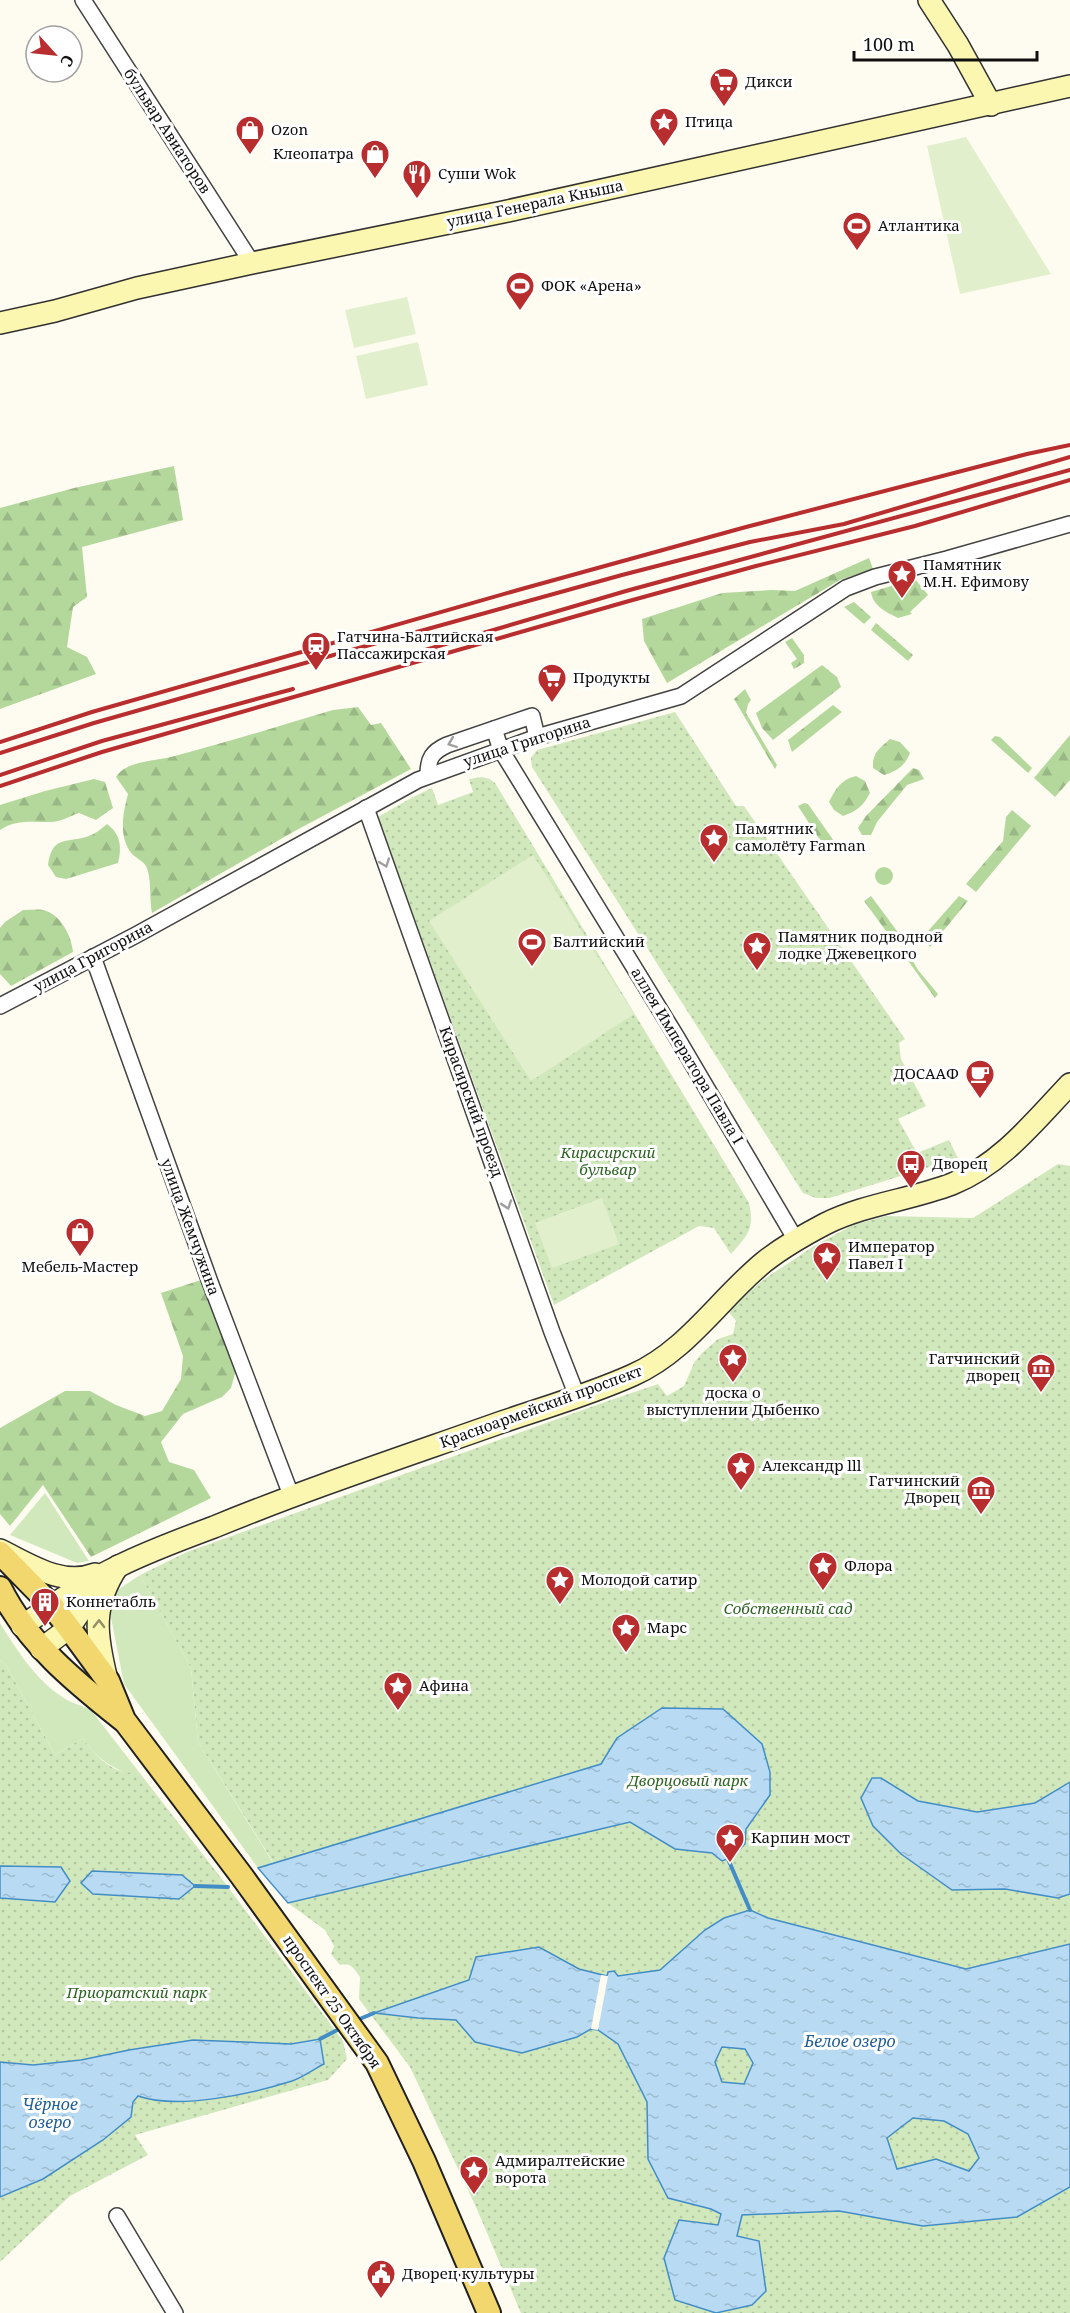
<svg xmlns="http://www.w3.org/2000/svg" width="1070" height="2313" viewBox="0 0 1070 2313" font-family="'Noto Serif',serif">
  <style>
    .grass { fill: #d1e8bc }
    .forest { fill: url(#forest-firs) }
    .park { fill: url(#park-dots) }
    .pitch { fill: #e2efcd }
    .water { fill: url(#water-ripples); stroke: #438dc7; stroke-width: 1.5; fill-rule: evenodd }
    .pier { fill: #fefcf1 }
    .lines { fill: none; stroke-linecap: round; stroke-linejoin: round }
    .stream { stroke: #438dc7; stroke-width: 4 }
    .street-casing { stroke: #424242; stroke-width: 18 }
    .secondary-casing { stroke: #313131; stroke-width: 24 }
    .primary-casing { stroke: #202020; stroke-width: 26 }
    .street { stroke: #fff; stroke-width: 15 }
    .secondary { stroke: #fbf6b0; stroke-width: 21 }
    .primary { stroke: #f1d76e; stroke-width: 22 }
    .rail { stroke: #b82d2e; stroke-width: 4 }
    .oneway { stroke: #9f9f9f }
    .oneway2 { stroke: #918e68 }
    .labels { text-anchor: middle; stroke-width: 6; stroke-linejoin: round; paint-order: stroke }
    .poi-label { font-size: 15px; fill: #0f0f0f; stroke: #fff; text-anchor: start }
    .street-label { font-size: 15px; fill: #0f0f0f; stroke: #fff }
    .park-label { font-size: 15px; font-style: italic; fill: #2d6422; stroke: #fff }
    .water-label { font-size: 16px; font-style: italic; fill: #1e5f9b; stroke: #fff }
  </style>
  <defs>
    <pattern id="forest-firs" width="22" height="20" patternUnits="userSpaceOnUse" patternTransform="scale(1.5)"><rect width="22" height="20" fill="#b4d89c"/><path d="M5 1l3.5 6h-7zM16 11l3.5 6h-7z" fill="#9ab885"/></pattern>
    <pattern id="park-dots" width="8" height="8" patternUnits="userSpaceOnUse" patternTransform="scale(1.5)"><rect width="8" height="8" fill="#d1e8bc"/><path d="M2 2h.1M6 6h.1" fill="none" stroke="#b2c6a0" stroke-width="1.8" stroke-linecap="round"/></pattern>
    <pattern id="water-ripples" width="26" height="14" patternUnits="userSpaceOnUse" patternTransform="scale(1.5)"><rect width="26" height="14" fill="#b8dbf3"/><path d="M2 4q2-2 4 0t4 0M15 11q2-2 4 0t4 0" fill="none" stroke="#9dbbcf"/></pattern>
  </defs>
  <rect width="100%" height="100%" fill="#fefcf1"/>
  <g class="grass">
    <path d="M 45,1493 L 89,1561 L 77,1563 L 10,1535 Z"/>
    <path d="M 140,1575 L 191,1668 L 198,1742 L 273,1863 L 258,1868 L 124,1684 L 108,1602 L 113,1593 Z"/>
    <path d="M 0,1623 C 16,1649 35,1679 61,1696 C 70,1703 81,1705 91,1710 L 228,1887 L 128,1774 C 108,1765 95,1757 83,1738 L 55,1755 L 6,1665 L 0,1660 Z"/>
  </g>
  <g class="forest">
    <path d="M 174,466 L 183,520 L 82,547 L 87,597 L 73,607 L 67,647 L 87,657 L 96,674 L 0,709 L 0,508 L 74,488 Z"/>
    <path d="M 869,558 L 873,569 L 840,580 L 667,683 L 644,641 L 642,619 L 722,593 L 772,590 L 795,591 Z"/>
    <path d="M 915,579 L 928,595 L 910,612 L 912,614 L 898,618 C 886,612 873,606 871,592 Z"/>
    <path d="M 854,602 L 871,617 L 864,624 L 844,607 Z"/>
    <path d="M 876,623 L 913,655 L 908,661 L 871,630 Z"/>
    <path d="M 792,638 L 804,655 L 804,663 L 794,669 L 791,663 L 797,659 L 785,642 Z"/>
    <path d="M 822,665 L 837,677 L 841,687 L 773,740 L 762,728 L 756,713 Z"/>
    <path d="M 745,689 L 751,700 L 748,704 L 746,713 L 777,765 L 775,769 L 734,699 Z"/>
    <path d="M 833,705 L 842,712 L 792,752 L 788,740 Z"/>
    <path d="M 358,707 L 371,725 L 381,723 L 411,769 L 293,832 L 152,913 C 149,898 152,878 146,866 C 143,861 136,858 132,854 C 118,837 123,813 128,794 L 116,777 C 125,761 155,761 171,757 C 225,743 279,726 333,710 Z"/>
    <path d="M 1070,735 L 1070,780 L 1055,797 L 1034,778 Z"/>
    <path d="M 995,736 L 1000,737 L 1032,768 L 1028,773 L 991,740 Z"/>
    <path d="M 890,739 L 900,742 L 910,753 C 905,766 897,771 884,775 L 873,768 C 872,753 879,749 890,739 Z"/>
    <path d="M 913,768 L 919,770 L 924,779 L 907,785 L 877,822 L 871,835 L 862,835 L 858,828 L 866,816 Z"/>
    <path d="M 856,776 L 865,781 L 870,793 C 863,806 857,811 843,816 L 834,810 L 829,802 C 835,789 842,779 856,776 Z"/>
    <path d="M 94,779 L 105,782 L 113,808 L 96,820 L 79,813 C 70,816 60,822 51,822 C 33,822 16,819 0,830 L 0,805 L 45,791 Z"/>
    <path d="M 804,803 L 808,804 L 836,844 L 827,851 L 798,806 Z"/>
    <path d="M 1012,810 L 1031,826 L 976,892 L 966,884 L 1003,841 L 1006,817 Z"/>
    <path d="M 107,824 C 121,834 122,848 118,863 L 66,879 L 56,877 L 48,865 C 52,836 65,843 86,837 C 94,835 101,829 107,824 Z"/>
    <circle cx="884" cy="876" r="9"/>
    <path d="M 871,896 L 900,935 L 894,942 L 864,901 Z"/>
    <path d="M 959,896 L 968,901 L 930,947 L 922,938 Z"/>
    <path d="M 23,910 C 30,910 37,909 43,910 C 61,914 72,937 73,952 L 11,986 L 0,974 L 0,928 L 5,922 Z"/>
    <path d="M 910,956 L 918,970 L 938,994 L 935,998 L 906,958 Z"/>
    <path d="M 201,1280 L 236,1370 L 231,1388 L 222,1397 L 183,1414 L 161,1442 L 169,1462 L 194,1470 L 211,1498 L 91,1557 L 43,1485 L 10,1526 L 0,1514 L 0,1428 L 65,1391 L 90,1391 L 116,1405 L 145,1416 L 162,1411 L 181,1379 L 183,1356 L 161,1293 Z"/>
  </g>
  <g class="park">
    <path d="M 675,712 L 736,806 L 744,806 L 905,1039 L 899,1043 L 901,1059 L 926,1106 L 898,1119 L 917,1153 L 949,1140 L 958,1158 L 830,1198 L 816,1198 L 803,1193 L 532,767 L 531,758 L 537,750 Z"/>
    <path d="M 482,777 L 490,779 L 495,783 L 749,1203 C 755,1229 748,1235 731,1254 L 714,1228 L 699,1226 L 554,1305 L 378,817 L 413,797 L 432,788 L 438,805 L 473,792 L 469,779 Z"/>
    <path d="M 1058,1164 L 1070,1166 L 1070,2313 L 521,2313 L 476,2207 L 410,2067 L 359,1999 L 360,1977 C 354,1969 351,1962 340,1965 L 331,1954 L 334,1946 L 325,1930 L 288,1903 L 258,1868 L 273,1862 L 198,1742 L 191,1668 L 140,1575 L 187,1552 L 605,1402 L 658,1384 L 667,1396 L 684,1386 L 694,1363 L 702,1353 L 718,1339 L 733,1334 L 736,1321 L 728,1311 L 763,1280 L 814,1246 L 853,1225 L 886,1216 L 973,1218 Z"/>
    <path d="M 0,1660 L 6,1665 L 55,1755 L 83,1738 C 94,1755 115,1777 138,1772 L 228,1887 L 343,2041 L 347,2059 L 328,2080 L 135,2135 L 148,2155 L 70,2196 L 0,2262 Z"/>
  </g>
  <g class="pitch">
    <path d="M 966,137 L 1051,274 L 960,294 L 927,146 Z"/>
    <path d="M 407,297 L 416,334 L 354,348 L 345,310 Z"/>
    <path d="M 418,342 L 428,385 L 366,399 L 356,356 Z"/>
    <path d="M 533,855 L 634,1014 L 531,1081 L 429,921 Z"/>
    <path d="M 602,1198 L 619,1244 L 552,1268 L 535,1223 Z"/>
  </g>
  <g class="water">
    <path d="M 662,1708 L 723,1709 L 762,1744 L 770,1772 L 770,1795 L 746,1829 L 745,1844 L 736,1853 L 735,1856 L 722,1861 L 712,1853 L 675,1849 L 630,1822 L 288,1903 L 258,1868 L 601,1764 L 617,1738 Z"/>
    <path d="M 872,1778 L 881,1778 L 918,1801 L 977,1812 L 1035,1803 L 1070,1782 L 1070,1894 L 1058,1898 L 1005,1889 L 952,1890 L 901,1854 L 873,1826 L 861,1798 Z"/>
    <path d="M 0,1866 L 61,1867 L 70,1881 L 55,1902 L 0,1898 Z"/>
    <path d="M 92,1871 L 182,1875 L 195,1886 L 179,1899 L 93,1894 L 81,1883 Z"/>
    <path d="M 750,1910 L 768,1918 L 966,1969 L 1070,1944 L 1070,2187 L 1017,2217 L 923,2226 L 839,2211 L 742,2215 L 737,2236 L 759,2241 L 766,2291 L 752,2305 L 716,2313 L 675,2300 L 664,2258 L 679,2220 L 718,2225 L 721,2214 L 711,2209 L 668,2198 L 648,2159 L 647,2102 L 618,2044 L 598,2030 L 591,2029 L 577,2037 L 522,2053 L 475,2042 L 456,2020 L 418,2018 L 374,2013 L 469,1980 L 476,1957 L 539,1947 L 579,1969 L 607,1976 L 608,1972 L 614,1971 L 618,1976 L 660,1970 L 705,1930 L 724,1918 ZM 722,2047 L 745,2049 L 753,2063 L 744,2084 L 722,2082 L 715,2062 ZM 913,2118 L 944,2121 L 968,2134 L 979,2158 L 969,2171 L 936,2159 L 897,2169 L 887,2138 Z"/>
    <path d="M 320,2039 L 324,2064 C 314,2069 303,2077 292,2081 C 251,2094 178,2110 138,2096 L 133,2102 L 131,2117 L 103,2140 L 43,2179 L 0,2197 L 0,2062 L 33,2065 L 81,2060 L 129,2050 L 193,2040 L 291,2044 Z"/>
  </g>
  <path class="pier" d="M 601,1975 L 608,1976 L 598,2030 L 591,2029 Z"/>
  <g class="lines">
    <g class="stream">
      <path d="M 728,1859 L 750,1910"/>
      <path d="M 195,1886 L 228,1887"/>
      <path d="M 355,2021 L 374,2013"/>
      <path d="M 320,2039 L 343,2027"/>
    </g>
    <g class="street-casing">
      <g id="street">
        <path d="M 83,0 L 252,263"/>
        <path d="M 494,729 L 501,750 L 676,1036 L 796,1240"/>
        <path d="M 428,775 C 428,758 432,752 447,745 L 532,716 L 537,737"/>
        <path d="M 366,808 L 552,1332 L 577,1396"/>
        <path d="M 93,957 L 210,1282 L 291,1495"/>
        <path d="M 0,1006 L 136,935 L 418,780 L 537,737 L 681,696 L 846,588 L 875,577 L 947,559 L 1070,524"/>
        <path d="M 117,2216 L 175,2313"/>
      </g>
    </g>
    <g class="secondary-casing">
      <g id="secondary">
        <path d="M 929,0 L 958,45 L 991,105"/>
        <path d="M 0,323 L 55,311 L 137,288 L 252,263 L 503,212 L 1070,86"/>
        <path d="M 0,1550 C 29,1564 62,1587 95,1574"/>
        <path d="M 22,1626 C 53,1605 85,1582 119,1566 C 149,1551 182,1539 214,1527 C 309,1488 406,1456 502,1422 C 546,1407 591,1394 633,1375 C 687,1351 719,1299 764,1262 C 783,1247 804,1235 825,1224 C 865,1204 910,1200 952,1184 C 1000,1165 1035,1121 1070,1084"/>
        <path d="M 41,1649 L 69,1628 L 87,1602 L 102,1584"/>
        <path d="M 107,1680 C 96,1635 91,1606 118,1566"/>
      </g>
    </g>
    <g class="primary-casing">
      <g id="primary">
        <path d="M 0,1553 L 52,1606 L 69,1628 L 108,1681 L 124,1720 L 241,1875 L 377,2063 L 424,2161 L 489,2313"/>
        <path d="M 0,1588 C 28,1644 75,1682 123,1720"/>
      </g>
    </g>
    <use href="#street" class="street"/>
    <use href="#secondary" class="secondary"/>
    <use href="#primary" class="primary"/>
    <g class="rail">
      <path d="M 391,660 L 626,591 L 1070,470"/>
      <path d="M 0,742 L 92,712 L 518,590 L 746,527 L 1027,454 L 1070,445"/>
      <path d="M 0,753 L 94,723 L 312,661 L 622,575 L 750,542 L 844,524 L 1070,457"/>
      <path d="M 0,775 L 102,741 L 293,689"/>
      <path d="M 0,786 L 102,752 L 629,601 L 756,566 L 915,526 L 1070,480"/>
    </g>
  </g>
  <defs><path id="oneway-chevron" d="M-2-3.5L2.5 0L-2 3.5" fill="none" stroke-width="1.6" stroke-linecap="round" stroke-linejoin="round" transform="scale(1.5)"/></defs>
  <g class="oneway">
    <use href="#oneway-chevron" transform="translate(452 743) rotate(159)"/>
    <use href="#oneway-chevron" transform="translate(385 863) rotate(70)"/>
    <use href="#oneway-chevron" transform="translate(507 1205) rotate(71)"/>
  </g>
  <use class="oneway2" href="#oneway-chevron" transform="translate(99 1624) rotate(-89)"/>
  <defs>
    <g id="supermarket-pin" transform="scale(1.5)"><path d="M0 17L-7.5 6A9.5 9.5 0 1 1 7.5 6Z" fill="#b82d2e" stroke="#fff"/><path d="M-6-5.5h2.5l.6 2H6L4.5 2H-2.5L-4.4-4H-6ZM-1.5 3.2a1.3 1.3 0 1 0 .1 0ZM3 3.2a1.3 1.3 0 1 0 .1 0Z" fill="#fff"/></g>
    <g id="sight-pin" transform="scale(1.5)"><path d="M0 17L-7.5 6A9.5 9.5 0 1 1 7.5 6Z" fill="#b82d2e" stroke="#fff"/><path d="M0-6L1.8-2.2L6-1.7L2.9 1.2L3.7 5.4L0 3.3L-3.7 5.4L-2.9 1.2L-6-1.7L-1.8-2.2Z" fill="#fff"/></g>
    <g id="shop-pin" transform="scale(1.5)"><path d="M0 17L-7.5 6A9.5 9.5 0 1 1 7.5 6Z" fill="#b82d2e" stroke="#fff"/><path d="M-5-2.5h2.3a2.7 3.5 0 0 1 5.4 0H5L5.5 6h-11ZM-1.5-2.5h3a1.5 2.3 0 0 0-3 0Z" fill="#fff"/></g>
    <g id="restaurant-pin" transform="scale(1.5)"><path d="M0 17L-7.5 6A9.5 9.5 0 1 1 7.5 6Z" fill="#b82d2e" stroke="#fff"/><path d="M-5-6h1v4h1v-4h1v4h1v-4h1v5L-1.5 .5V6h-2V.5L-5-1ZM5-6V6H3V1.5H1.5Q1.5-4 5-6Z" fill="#fff"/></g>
    <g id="stadium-pin" transform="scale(1.5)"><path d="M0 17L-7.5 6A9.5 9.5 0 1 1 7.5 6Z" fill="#b82d2e" stroke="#fff"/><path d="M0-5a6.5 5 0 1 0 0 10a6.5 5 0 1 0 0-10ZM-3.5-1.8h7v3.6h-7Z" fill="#fff"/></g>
    <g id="station-pin" transform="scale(1.5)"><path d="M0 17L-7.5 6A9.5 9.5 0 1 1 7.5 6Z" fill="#b82d2e" stroke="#fff"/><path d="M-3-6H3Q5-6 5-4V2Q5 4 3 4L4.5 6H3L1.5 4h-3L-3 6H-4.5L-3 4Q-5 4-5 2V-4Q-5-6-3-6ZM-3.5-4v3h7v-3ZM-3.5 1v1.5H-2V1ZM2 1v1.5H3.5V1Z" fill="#fff"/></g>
    <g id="cafe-pin" transform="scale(1.5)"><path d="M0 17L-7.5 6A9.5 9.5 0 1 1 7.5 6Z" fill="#b82d2e" stroke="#fff"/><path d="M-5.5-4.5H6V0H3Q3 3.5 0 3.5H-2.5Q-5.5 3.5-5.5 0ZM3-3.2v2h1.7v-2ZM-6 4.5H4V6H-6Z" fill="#fff"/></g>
    <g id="bus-pin" transform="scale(1.5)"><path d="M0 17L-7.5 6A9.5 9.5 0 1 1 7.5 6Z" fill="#b82d2e" stroke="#fff"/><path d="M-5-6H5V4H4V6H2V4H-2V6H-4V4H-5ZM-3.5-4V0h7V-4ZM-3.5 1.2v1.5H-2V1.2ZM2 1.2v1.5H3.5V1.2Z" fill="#fff"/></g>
    <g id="museum-pin" transform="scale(1.5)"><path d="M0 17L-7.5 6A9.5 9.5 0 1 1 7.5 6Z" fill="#b82d2e" stroke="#fff"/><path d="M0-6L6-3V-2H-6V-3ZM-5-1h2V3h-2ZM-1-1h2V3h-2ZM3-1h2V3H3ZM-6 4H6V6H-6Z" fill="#fff"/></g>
    <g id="building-pin" transform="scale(1.5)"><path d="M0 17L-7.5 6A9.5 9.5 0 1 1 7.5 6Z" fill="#b82d2e" stroke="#fff"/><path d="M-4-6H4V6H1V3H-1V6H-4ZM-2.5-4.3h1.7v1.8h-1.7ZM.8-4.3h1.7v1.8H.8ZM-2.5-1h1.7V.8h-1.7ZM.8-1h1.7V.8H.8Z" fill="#fff"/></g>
    <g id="civic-pin" transform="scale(1.5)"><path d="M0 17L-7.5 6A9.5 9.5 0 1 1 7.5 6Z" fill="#b82d2e" stroke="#fff"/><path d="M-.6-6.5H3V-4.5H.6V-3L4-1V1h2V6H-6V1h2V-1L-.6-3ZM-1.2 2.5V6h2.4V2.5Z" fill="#fff"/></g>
  </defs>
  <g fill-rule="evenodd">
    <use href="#supermarket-pin" x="724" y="82"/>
    <use href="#sight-pin" x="664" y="122"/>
    <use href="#shop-pin" x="250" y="130"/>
    <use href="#shop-pin" x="375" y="154"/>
    <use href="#restaurant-pin" x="417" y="174"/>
    <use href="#stadium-pin" x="857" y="226"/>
    <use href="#stadium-pin" x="520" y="286"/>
    <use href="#sight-pin" x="902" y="574"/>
    <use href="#station-pin" x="316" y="646"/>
    <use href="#supermarket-pin" x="552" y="678"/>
    <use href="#sight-pin" x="714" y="838"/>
    <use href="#stadium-pin" x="532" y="942"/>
    <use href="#sight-pin" x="757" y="946"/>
    <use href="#cafe-pin" x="980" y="1074"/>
    <use href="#bus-pin" x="911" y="1164"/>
    <use href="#shop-pin" x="80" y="1232"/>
    <use href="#sight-pin" x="827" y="1256"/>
    <use href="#sight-pin" x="733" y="1358"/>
    <use href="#museum-pin" x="1041" y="1368"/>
    <use href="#sight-pin" x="741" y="1466"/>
    <use href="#museum-pin" x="981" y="1490"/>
    <use href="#sight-pin" x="823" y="1566"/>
    <use href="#sight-pin" x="560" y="1580"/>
    <use href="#building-pin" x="45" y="1602"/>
    <use href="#sight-pin" x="626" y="1628"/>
    <use href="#sight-pin" x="398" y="1686"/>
    <use href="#sight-pin" x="730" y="1838"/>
    <use href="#sight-pin" x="474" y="2170"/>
    <use href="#civic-pin" x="381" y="2274"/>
  </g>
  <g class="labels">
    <g class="poi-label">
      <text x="745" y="87">Дикси</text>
      <text x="685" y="127">Птица</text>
      <text x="271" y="135">Ozon</text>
      <text x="354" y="159" text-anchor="end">Клеопатра</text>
      <text x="438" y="179">Суши Wok</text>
      <text x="878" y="231">Атлантика</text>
      <text x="541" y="291">ФОК «Арена»</text>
      <text x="923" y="570">Памятник<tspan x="923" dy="17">М.Н. Ефимову</tspan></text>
      <text x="337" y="642">Гатчина-Балтийская<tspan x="337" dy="17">Пассажирская</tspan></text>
      <text x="573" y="683">Продукты</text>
      <text x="735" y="834">Памятник<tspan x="735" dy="17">самолёту Farman</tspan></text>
      <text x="778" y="942">Памятник подводной<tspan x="778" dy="17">лодке Джевецкого</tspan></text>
      <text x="553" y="947">Балтийский</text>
      <text x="959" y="1079" text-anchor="end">ДОСААФ</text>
      <text x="932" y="1169">Дворец</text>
      <text x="848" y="1252">Император<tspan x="848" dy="17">Павел I</tspan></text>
      <text x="80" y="1272" text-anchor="middle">Мебель-Мастер</text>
      <text x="1020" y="1364" text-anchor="end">Гатчинский<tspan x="1020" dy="17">дворец</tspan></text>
      <text x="733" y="1398" text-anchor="middle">доска о<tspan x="733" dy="17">выступлении Дыбенко</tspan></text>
      <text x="762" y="1471">Александр lll</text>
      <text x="960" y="1486" text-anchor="end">Гатчинский<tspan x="960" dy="17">Дворец</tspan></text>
      <text x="844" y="1571">Флора</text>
      <text x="581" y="1585">Молодой сатир</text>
      <text x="66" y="1607">Коннетабль</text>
      <text x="647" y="1633">Марс</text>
      <text x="419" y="1691">Афина</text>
      <text x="751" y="1843">Карпин мост</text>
      <text x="495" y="2166">Адмиралтейские<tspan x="495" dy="17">ворота</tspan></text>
      <text x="402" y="2279">Дворец культуры</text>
    </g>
    <g class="street-label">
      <text transform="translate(167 131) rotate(57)" y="5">бульвар Авиаторов</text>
      <text transform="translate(535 204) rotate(-12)" y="5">улица Генерала Кныша</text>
      <text transform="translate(527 742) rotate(-18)" y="5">улица Григорина</text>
      <text transform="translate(93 957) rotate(-28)" y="5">улица Григорина</text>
      <text transform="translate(687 1056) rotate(59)" y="5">аллея Императора Павла I</text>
      <text transform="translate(471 1102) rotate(70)" y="5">Кирасирский проезд</text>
      <text transform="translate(190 1227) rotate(70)" y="5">улица Жемчужина</text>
      <text transform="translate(541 1407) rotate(-20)" y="5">Красноармейский проспект</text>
      <text transform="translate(332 2002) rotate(55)" y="5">проспект 25 Октября</text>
    </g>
    <g class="park-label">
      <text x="608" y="1158">Кирасирский<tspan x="608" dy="17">бульвар</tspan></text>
      <text x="788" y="1614">Собственный сад</text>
      <text x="688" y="1786">Дворцовый парк</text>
      <text x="137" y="1998">Приоратский парк</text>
    </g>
    <g class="water-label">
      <text x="850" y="2047">Белое озеро</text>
      <text x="50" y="2110">Чёрное<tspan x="50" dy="18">озеро</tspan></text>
    </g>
  </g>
  <g transform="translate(54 54) rotate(117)"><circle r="28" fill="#ffffff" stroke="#9f9f9f" stroke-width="1.5"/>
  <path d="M0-4.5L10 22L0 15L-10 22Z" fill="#b82d2e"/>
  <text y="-9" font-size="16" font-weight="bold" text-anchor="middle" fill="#0f0f0f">С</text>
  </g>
  <path d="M854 51v9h183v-9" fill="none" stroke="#0f0f0f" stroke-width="3"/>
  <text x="863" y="51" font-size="18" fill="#0f0f0f" stroke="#ffffff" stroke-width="4.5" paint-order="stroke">100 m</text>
</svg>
